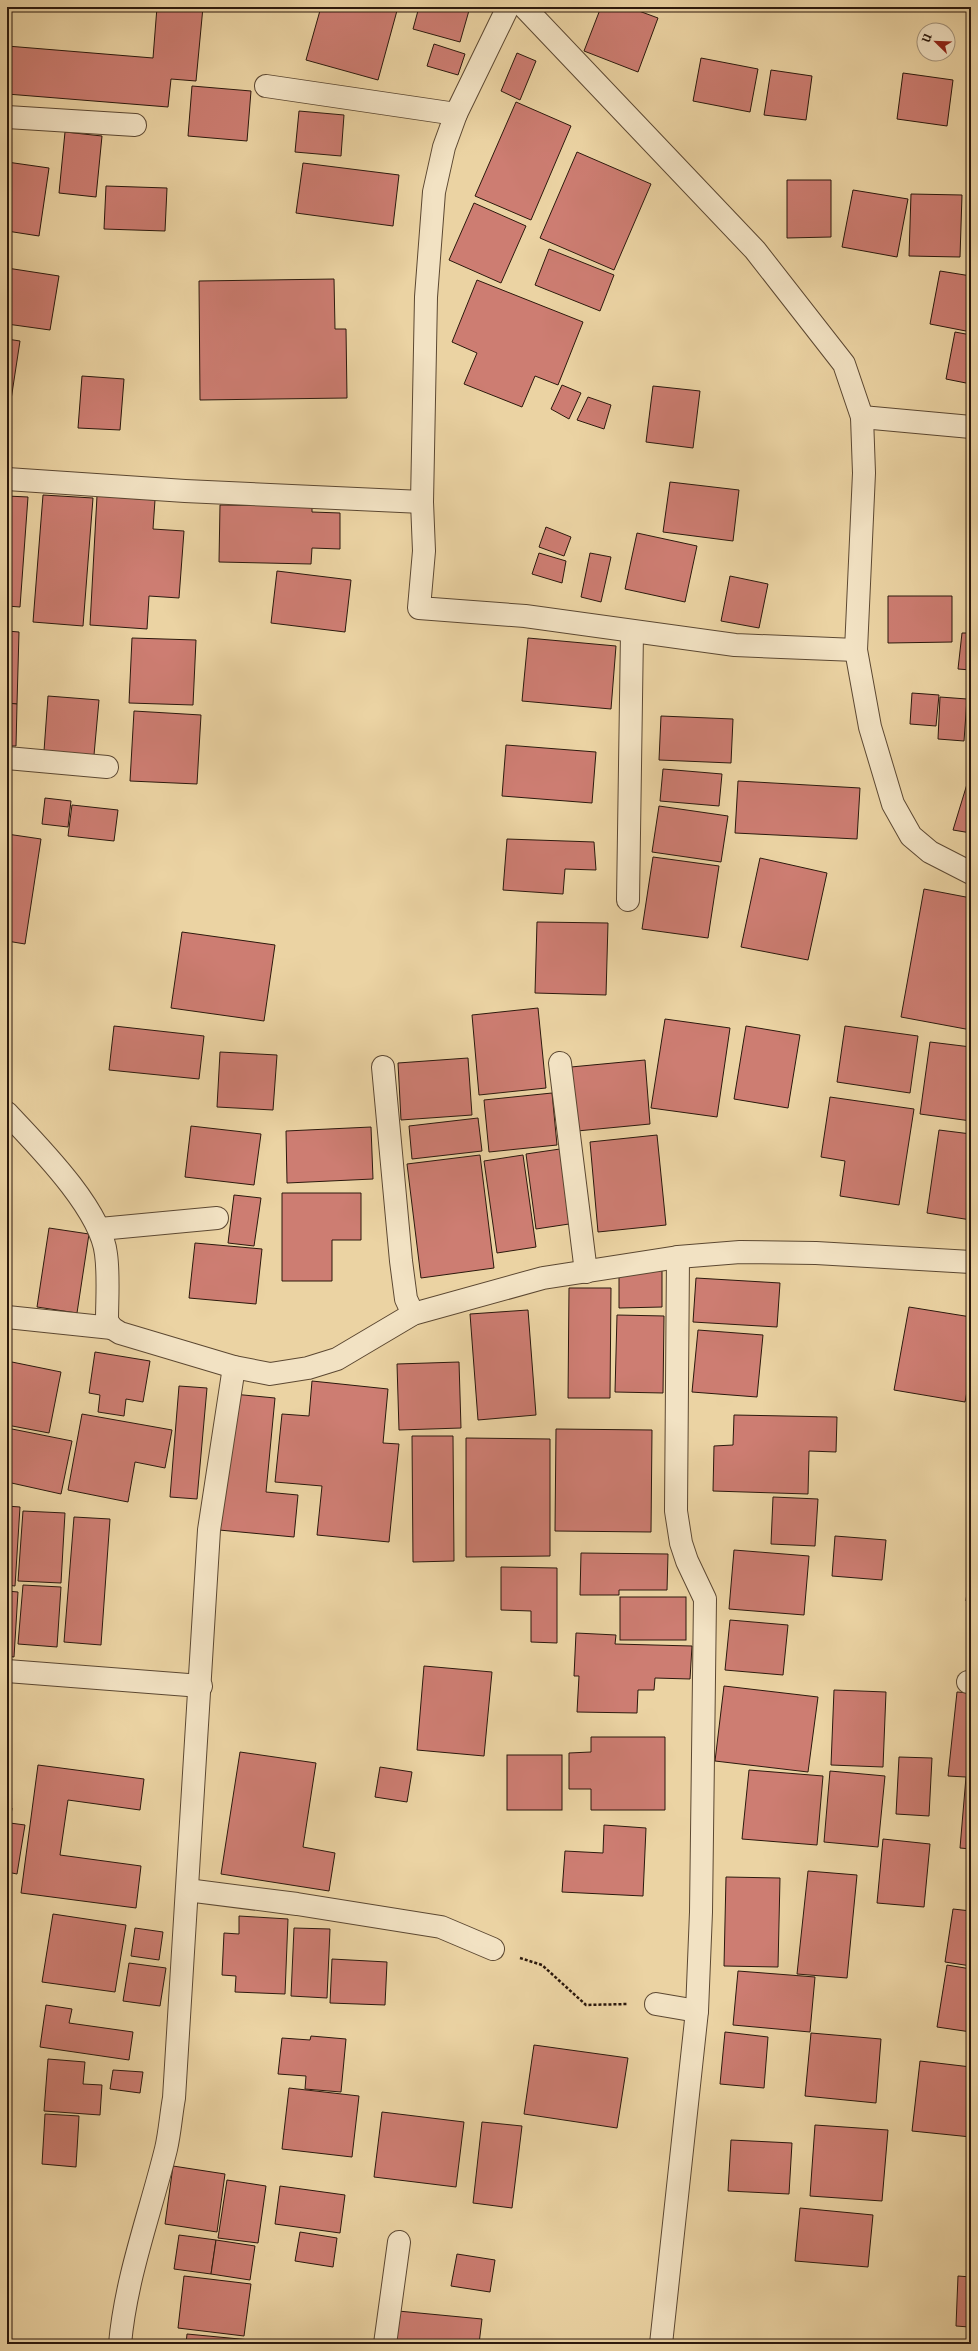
<svg xmlns="http://www.w3.org/2000/svg" width="978" height="2351" viewBox="0 0 978 2351" font-family="'IM FELL French Canon',serif">
  <style>
    .building { fill: #cd7d72; stroke: #2c190d }
    .lines { fill: none; stroke-linecap: round; stroke-linejoin: round }
    .minor-casing { stroke: #5c4832; stroke-width: 24 }
    .path { stroke: #2c190d; stroke-width: 2.5; stroke-dasharray: 3 2; stroke-linecap: butt }
    .minor { stroke: #f2e2c3; stroke-width: 22 }
  </style>
  <rect width="100%" height="100%" fill="#ebd3a3"/>
  <filter id="stains"><feTurbulence type="fractalNoise" baseFrequency=".005" numOctaves="4"/><feColorMatrix values="0 0 0 0 .2 0 0 0 0 .09 0 0 0 0 .02 0 0 0 .5 -.17"/></filter>
  <radialGradient id="worn" r=".72"><stop offset=".6" stop-color="#630" stop-opacity="0"/><stop offset="1" stop-color="#630" stop-opacity=".3"/></radialGradient>
  <g class="building">
    <path d="M 157,7 L 203,7 L 196,81 L 171,79 L 168,107 L 7,94 L 7,46 L 153,58 Z"/>
    <path d="M 321,7 L 398,7 L 378,80 L 306,60 Z"/>
    <path d="M 419,7 L 470,7 L 460,42 L 413,29 Z"/>
    <path d="M 601,7 L 628,7 L 658,18 L 638,72 L 584,51 Z"/>
    <path d="M 434,44 L 465,54 L 458,75 L 427,66 Z"/>
    <path d="M 517,53 L 536,61 L 520,100 L 501,91 Z"/>
    <path d="M 701,58 L 758,69 L 750,112 L 693,101 Z"/>
    <path d="M 771,70 L 812,76 L 806,120 L 764,115 Z"/>
    <path d="M 903,73 L 953,80 L 947,126 L 897,119 Z"/>
    <path d="M 192,86 L 251,91 L 247,141 L 188,136 Z"/>
    <path d="M 516,102 L 571,126 L 531,220 L 475,196 Z"/>
    <path d="M 299,111 L 344,115 L 341,156 L 295,152 Z"/>
    <path d="M 65,132 L 102,136 L 96,197 L 59,193 Z"/>
    <path d="M 577,152 L 651,184 L 614,270 L 540,238 Z"/>
    <path d="M 7,162 L 49,168 L 39,236 L 7,231 Z"/>
    <path d="M 303,163 L 399,175 L 393,226 L 296,213 Z"/>
    <path d="M 787,180 L 831,180 L 831,237 L 787,238 Z"/>
    <path d="M 106,186 L 167,188 L 165,231 L 104,229 Z"/>
    <path d="M 853,190 L 908,199 L 897,257 L 842,247 Z"/>
    <path d="M 911,194 L 962,195 L 960,257 L 909,256 Z"/>
    <path d="M 474,203 L 526,226 L 501,283 L 449,260 Z"/>
    <path d="M 549,249 L 614,275 L 600,311 L 535,285 Z"/>
    <path d="M 7,268 L 59,276 L 50,330 L 7,324 Z"/>
    <path d="M 940,271 L 971,276 L 971,332 L 930,324 Z"/>
    <path d="M 334,279 L 335,329 L 346,329 L 347,398 L 200,400 L 199,281 Z"/>
    <path d="M 477,280 L 583,322 L 558,385 L 535,376 L 522,407 L 464,384 L 477,353 L 452,342 Z"/>
    <path d="M 955,332 L 971,335 L 971,384 L 946,379 Z"/>
    <path d="M 7,339 L 20,341 L 7,426 Z"/>
    <path d="M 82,376 L 124,379 L 120,430 L 78,428 Z"/>
    <path d="M 562,385 L 581,393 L 569,419 L 551,409 Z"/>
    <path d="M 653,386 L 700,391 L 693,448 L 646,442 Z"/>
    <path d="M 588,397 L 611,405 L 604,429 L 577,420 Z"/>
    <path d="M 670,482 L 739,490 L 733,541 L 663,532 Z"/>
    <path d="M 43,495 L 93,498 L 83,626 L 33,622 Z"/>
    <path d="M 7,496 L 28,497 L 20,607 L 7,606 Z"/>
    <path d="M 97,496 L 155,500 L 153,529 L 184,531 L 179,598 L 149,596 L 147,629 L 90,625 Z"/>
    <path d="M 220,505 L 312,506 L 312,512 L 340,513 L 340,549 L 312,548 L 311,564 L 219,562 Z"/>
    <path d="M 546,527 L 571,537 L 564,556 L 539,547 Z"/>
    <path d="M 637,533 L 697,546 L 685,602 L 625,589 Z"/>
    <path d="M 539,553 L 566,561 L 562,583 L 532,574 Z"/>
    <path d="M 590,553 L 611,557 L 601,602 L 581,597 Z"/>
    <path d="M 277,571 L 351,580 L 345,632 L 271,623 Z"/>
    <path d="M 730,576 L 768,584 L 759,628 L 721,621 Z"/>
    <path d="M 888,596 L 952,596 L 952,642 L 888,643 Z"/>
    <path d="M 7,631 L 19,632 L 17,704 L 7,703 Z"/>
    <path d="M 962,633 L 971,633 L 971,670 L 958,669 Z"/>
    <path d="M 132,638 L 196,640 L 193,705 L 129,703 Z"/>
    <path d="M 528,638 L 616,646 L 611,709 L 522,701 Z"/>
    <path d="M 912,693 L 939,695 L 936,726 L 910,724 Z"/>
    <path d="M 48,696 L 99,700 L 94,755 L 44,751 Z"/>
    <path d="M 940,697 L 967,699 L 964,741 L 938,739 Z"/>
    <path d="M 7,703 L 17,704 L 16,746 L 7,746 Z"/>
    <path d="M 134,711 L 201,715 L 197,784 L 130,781 Z"/>
    <path d="M 661,716 L 733,719 L 731,763 L 659,760 Z"/>
    <path d="M 506,745 L 596,752 L 592,803 L 502,796 Z"/>
    <path d="M 663,769 L 722,774 L 719,806 L 660,801 Z"/>
    <path d="M 971,771 L 971,833 L 953,830 Z"/>
    <path d="M 738,781 L 860,788 L 857,839 L 735,833 Z"/>
    <path d="M 45,798 L 71,801 L 68,827 L 42,824 Z"/>
    <path d="M 72,805 L 118,810 L 114,841 L 68,836 Z"/>
    <path d="M 659,806 L 728,816 L 721,862 L 652,852 Z"/>
    <path d="M 7,834 L 41,839 L 25,944 L 7,941 Z"/>
    <path d="M 507,839 L 594,842 L 596,870 L 565,869 L 563,894 L 503,890 Z"/>
    <path d="M 653,857 L 719,866 L 708,938 L 642,929 Z"/>
    <path d="M 760,858 L 827,873 L 808,960 L 741,947 Z"/>
    <path d="M 924,889 L 971,898 L 971,1030 L 901,1017 Z"/>
    <path d="M 537,922 L 608,923 L 606,995 L 535,993 Z"/>
    <path d="M 182,932 L 275,945 L 264,1021 L 171,1008 Z"/>
    <path d="M 538,1008 L 546,1088 L 479,1095 L 472,1015 Z"/>
    <path d="M 665,1019 L 730,1028 L 717,1117 L 651,1108 Z"/>
    <path d="M 114,1026 L 204,1036 L 199,1079 L 109,1070 Z"/>
    <path d="M 746,1026 L 800,1035 L 788,1108 L 734,1099 Z"/>
    <path d="M 845,1026 L 918,1036 L 910,1093 L 837,1082 Z"/>
    <path d="M 930,1042 L 971,1047 L 971,1121 L 920,1114 Z"/>
    <path d="M 220,1052 L 277,1055 L 273,1110 L 217,1107 Z"/>
    <path d="M 468,1058 L 472,1115 L 401,1120 L 398,1063 Z"/>
    <path d="M 645,1060 L 650,1124 L 577,1131 L 571,1067 Z"/>
    <path d="M 552,1093 L 557,1145 L 489,1152 L 484,1100 Z"/>
    <path d="M 830,1097 L 914,1109 L 899,1205 L 840,1196 L 845,1161 L 821,1157 Z"/>
    <path d="M 478,1118 L 482,1151 L 412,1159 L 409,1126 Z"/>
    <path d="M 191,1126 L 261,1134 L 254,1185 L 185,1177 Z"/>
    <path d="M 371,1127 L 373,1179 L 287,1183 L 286,1131 Z"/>
    <path d="M 939,1130 L 971,1134 L 971,1220 L 927,1213 Z"/>
    <path d="M 657,1135 L 666,1225 L 598,1232 L 590,1142 Z"/>
    <path d="M 560,1149 L 569,1224 L 536,1229 L 526,1154 Z"/>
    <path d="M 480,1155 L 494,1268 L 421,1278 L 407,1164 Z"/>
    <path d="M 523,1155 L 536,1247 L 497,1253 L 484,1161 Z"/>
    <path d="M 282,1193 L 361,1193 L 361,1240 L 332,1240 L 332,1281 L 282,1281 Z"/>
    <path d="M 234,1195 L 261,1198 L 254,1246 L 228,1243 Z"/>
    <path d="M 49,1228 L 89,1234 L 77,1313 L 37,1307 Z"/>
    <path d="M 195,1243 L 262,1249 L 256,1304 L 189,1298 Z"/>
    <path d="M 619,1269 L 662,1269 L 662,1307 L 619,1308 Z"/>
    <path d="M 696,1278 L 780,1283 L 777,1327 L 693,1322 Z"/>
    <path d="M 569,1288 L 611,1288 L 610,1398 L 568,1398 Z"/>
    <path d="M 909,1307 L 971,1317 L 971,1370 L 965,1402 L 894,1390 Z"/>
    <path d="M 528,1310 L 536,1415 L 478,1420 L 470,1314 Z"/>
    <path d="M 617,1315 L 664,1316 L 663,1393 L 615,1392 Z"/>
    <path d="M 698,1330 L 763,1335 L 757,1397 L 692,1392 Z"/>
    <path d="M 95,1352 L 150,1361 L 143,1402 L 126,1399 L 124,1416 L 98,1412 L 100,1395 L 89,1393 Z"/>
    <path d="M 7,1361 L 61,1372 L 49,1433 L 7,1425 Z"/>
    <path d="M 459,1362 L 461,1428 L 399,1430 L 397,1364 Z"/>
    <path d="M 312,1381 L 388,1389 L 383,1443 L 399,1444 L 389,1542 L 317,1535 L 322,1486 L 275,1482 L 282,1414 L 309,1416 Z"/>
    <path d="M 179,1386 L 207,1388 L 197,1499 L 170,1497 Z"/>
    <path d="M 233,1394 L 275,1398 L 266,1492 L 298,1495 L 294,1537 L 219,1530 Z"/>
    <path d="M 82,1414 L 172,1430 L 165,1468 L 135,1462 L 128,1502 L 68,1490 Z"/>
    <path d="M 734,1415 L 837,1417 L 836,1452 L 809,1451 L 808,1494 L 713,1491 L 714,1446 L 733,1445 Z"/>
    <path d="M 7,1428 L 72,1441 L 61,1494 L 7,1482 Z"/>
    <path d="M 556,1429 L 652,1430 L 651,1532 L 555,1531 Z"/>
    <path d="M 412,1436 L 453,1436 L 454,1561 L 413,1562 Z"/>
    <path d="M 466,1438 L 550,1439 L 550,1556 L 466,1557 Z"/>
    <path d="M 773,1497 L 818,1499 L 815,1546 L 771,1544 Z"/>
    <path d="M 7,1506 L 20,1507 L 15,1586 L 7,1585 Z"/>
    <path d="M 23,1511 L 65,1513 L 61,1583 L 18,1581 Z"/>
    <path d="M 74,1517 L 110,1519 L 101,1645 L 64,1642 Z"/>
    <path d="M 835,1536 L 886,1540 L 882,1580 L 832,1576 Z"/>
    <path d="M 734,1550 L 809,1556 L 804,1615 L 729,1609 Z"/>
    <path d="M 581,1553 L 668,1554 L 667,1590 L 619,1590 L 619,1595 L 580,1595 Z"/>
    <path d="M 971,1555 L 971,1601 L 966,1601 Z"/>
    <path d="M 501,1567 L 557,1568 L 557,1643 L 531,1642 L 531,1611 L 501,1610 Z"/>
    <path d="M 23,1585 L 61,1587 L 57,1647 L 18,1644 Z"/>
    <path d="M 7,1591 L 18,1592 L 14,1657 L 7,1656 Z"/>
    <rect x="620" y="1597" width="66" height="43"/>
    <path d="M 730,1620 L 788,1625 L 783,1675 L 725,1670 Z"/>
    <path d="M 576,1633 L 616,1635 L 615,1644 L 692,1646 L 690,1679 L 655,1678 L 654,1690 L 638,1690 L 637,1713 L 577,1712 L 579,1676 L 574,1676 Z"/>
    <path d="M 424,1666 L 492,1672 L 484,1756 L 417,1750 Z"/>
    <path d="M 724,1686 L 818,1697 L 808,1772 L 715,1761 Z"/>
    <path d="M 834,1690 L 886,1692 L 883,1767 L 831,1765 Z"/>
    <path d="M 957,1692 L 971,1693 L 971,1849 L 960,1848 L 966,1777 L 948,1776 Z"/>
    <path d="M 591,1737 L 665,1737 L 665,1810 L 591,1810 L 591,1789 L 569,1789 L 569,1753 L 591,1752 Z"/>
    <path d="M 240,1752 L 316,1763 L 303,1847 L 335,1853 L 329,1891 L 221,1874 Z"/>
    <rect x="507" y="1755" width="55" height="55"/>
    <path d="M 899,1757 L 932,1758 L 929,1816 L 896,1814 Z"/>
    <path d="M 38,1765 L 144,1779 L 140,1810 L 68,1800 L 60,1855 L 141,1866 L 136,1908 L 21,1893 Z"/>
    <path d="M 380,1767 L 412,1772 L 407,1802 L 375,1797 Z"/>
    <path d="M 749,1770 L 823,1776 L 817,1845 L 742,1839 Z"/>
    <path d="M 830,1771 L 885,1776 L 878,1847 L 824,1842 Z"/>
    <path d="M 7,1807 L 12,1808 L 10,1823 L 25,1825 L 17,1874 L 7,1872 Z"/>
    <path d="M 604,1825 L 646,1828 L 643,1896 L 562,1892 L 565,1851 L 603,1853 Z"/>
    <path d="M 883,1839 L 930,1844 L 924,1907 L 877,1903 Z"/>
    <path d="M 808,1871 L 857,1875 L 847,1978 L 797,1974 Z"/>
    <path d="M 726,1877 L 780,1878 L 778,1967 L 724,1966 Z"/>
    <path d="M 953,1909 L 971,1911 L 971,1966 L 945,1962 Z"/>
    <path d="M 53,1914 L 126,1925 L 115,1992 L 42,1982 Z"/>
    <path d="M 239,1916 L 288,1919 L 285,1994 L 235,1992 L 236,1976 L 222,1975 L 224,1933 L 239,1934 Z"/>
    <path d="M 135,1928 L 163,1932 L 159,1960 L 131,1956 Z"/>
    <path d="M 294,1928 L 330,1929 L 327,1998 L 291,1996 Z"/>
    <path d="M 332,1959 L 387,1962 L 385,2005 L 330,2003 Z"/>
    <path d="M 129,1963 L 166,1968 L 160,2006 L 123,2001 Z"/>
    <path d="M 947,1965 L 971,1969 L 971,2032 L 937,2027 Z"/>
    <path d="M 738,1971 L 815,1977 L 810,2032 L 733,2025 Z"/>
    <path d="M 46,2005 L 72,2009 L 69,2023 L 133,2032 L 129,2060 L 40,2047 Z"/>
    <path d="M 725,2032 L 768,2037 L 764,2088 L 720,2084 Z"/>
    <path d="M 811,2033 L 881,2039 L 876,2103 L 805,2096 Z"/>
    <path d="M 311,2036 L 346,2039 L 341,2092 L 305,2089 L 306,2076 L 278,2074 L 282,2038 L 310,2040 Z"/>
    <path d="M 534,2045 L 628,2058 L 617,2128 L 524,2114 Z"/>
    <path d="M 48,2059 L 85,2062 L 83,2084 L 102,2085 L 100,2115 L 44,2111 Z"/>
    <path d="M 920,2061 L 971,2067 L 971,2137 L 912,2131 Z"/>
    <path d="M 113,2070 L 143,2072 L 140,2093 L 110,2089 Z"/>
    <path d="M 289,2088 L 359,2096 L 352,2157 L 282,2149 Z"/>
    <path d="M 382,2112 L 464,2122 L 456,2187 L 374,2177 Z"/>
    <path d="M 45,2114 L 79,2116 L 76,2167 L 42,2164 Z"/>
    <path d="M 482,2122 L 522,2126 L 512,2208 L 473,2203 Z"/>
    <path d="M 815,2125 L 888,2130 L 882,2201 L 810,2196 Z"/>
    <path d="M 731,2140 L 792,2143 L 789,2194 L 728,2191 Z"/>
    <path d="M 173,2166 L 225,2174 L 217,2232 L 165,2224 Z"/>
    <path d="M 227,2180 L 266,2186 L 258,2243 L 218,2238 Z"/>
    <path d="M 280,2186 L 345,2195 L 340,2233 L 275,2224 Z"/>
    <path d="M 800,2208 L 873,2215 L 868,2267 L 795,2261 Z"/>
    <path d="M 300,2232 L 337,2238 L 333,2267 L 295,2261 Z"/>
    <path d="M 179,2235 L 216,2240 L 211,2274 L 174,2269 Z"/>
    <path d="M 216,2240 L 255,2246 L 250,2280 L 211,2274 Z"/>
    <path d="M 457,2254 L 495,2260 L 490,2292 L 451,2286 Z"/>
    <path d="M 184,2276 L 251,2284 L 244,2336 L 178,2328 Z"/>
    <path d="M 958,2276 L 971,2277 L 971,2344 L 968,2344 L 969,2327 L 956,2326 Z"/>
    <path d="M 398,2311 L 482,2319 L 479,2344 L 395,2344 Z"/>
    <path d="M 187,2334 L 250,2340 L 250,2344 L 186,2344 Z"/>
  </g>
  <g class="lines">
    <g class="minor-casing">
      <g id="minor">
        <path d="M 508,7 L 456,114 L 444,147 L 434,192 L 426,297 L 422,502 L 424,551 L 419,608 L 525,616 L 735,645 L 856,650"/>
        <path d="M 524,7 L 755,250 L 844,364 L 862,417 L 864,473 L 856,650 L 870,727 L 893,804 L 911,836 L 930,852 L 971,873"/>
        <path d="M 266,86 L 456,114"/>
        <path d="M 7,117 L 135,125"/>
        <path d="M 862,417 L 971,427"/>
        <path d="M 7,479 L 185,491 L 422,502"/>
        <path d="M 7,758 L 107,767"/>
        <path d="M 628,900 L 632,632"/>
        <path d="M 560,1063 L 586,1272"/>
        <path d="M 383,1067 L 401,1261 L 406,1299 L 413,1314"/>
        <path d="M 7,1113 C 38,1146 101,1209 106,1254 C 109,1276 107,1299 107,1321 L 112,1328 L 120,1333 L 234,1367 L 270,1374 L 308,1368 L 337,1359 L 413,1314 L 543,1278 L 678,1257 L 740,1252 L 816,1253 L 971,1262"/>
        <path d="M 100,1229 L 217,1218"/>
        <path d="M 7,1317 L 112,1328"/>
        <path d="M 7,1671 L 201,1686"/>
        <path d="M 968,1682 L 971,1682"/>
        <path d="M 187,1890 L 297,1904 L 441,1927 L 493,1949"/>
        <path d="M 656,2004 L 697,2011"/>
        <path d="M 120,2344 C 126,2277 150,2214 166,2149 C 170,2132 171,2114 174,2098 L 209,1530 L 234,1367"/>
        <path d="M 385,2344 L 399,2242"/>
        <path d="M 661,2344 L 697,2011 L 701,1912 L 705,1599 L 687,1561 L 681,1543 L 676,1511 L 678,1257"/>
      </g>
    </g>
    <path class="path" d="M 520,1958 L 542,1965 L 586,2005 L 627,2004"/>
    <use href="#minor" class="minor"/>
  </g>
  <rect width="978" height="2351" fill="none" stroke="#ebd3a3" stroke-width="24"/>
  <rect x="8" y="8" width="962" height="2335" fill="none" stroke="#2c190d" stroke-width="2"/>
  <rect x="12" y="12" width="954" height="2327" fill="none" stroke="#2c190d"/>
  <g transform="translate(936 42) rotate(293)"><circle r="19" fill="#f2e2c3" stroke="#a3927a"/>
  <path d="M0-3L7 15L0 10L-7 15Z" fill="#8f2418"/>
  <text y="-6" font-size="11" font-weight="bold" text-anchor="middle" fill="#2c190d">U</text>
  </g>
  <rect width="100%" height="100%" filter="url(#stains)"/>
  <rect width="100%" height="100%" fill="url(#worn)"/>
</svg>
